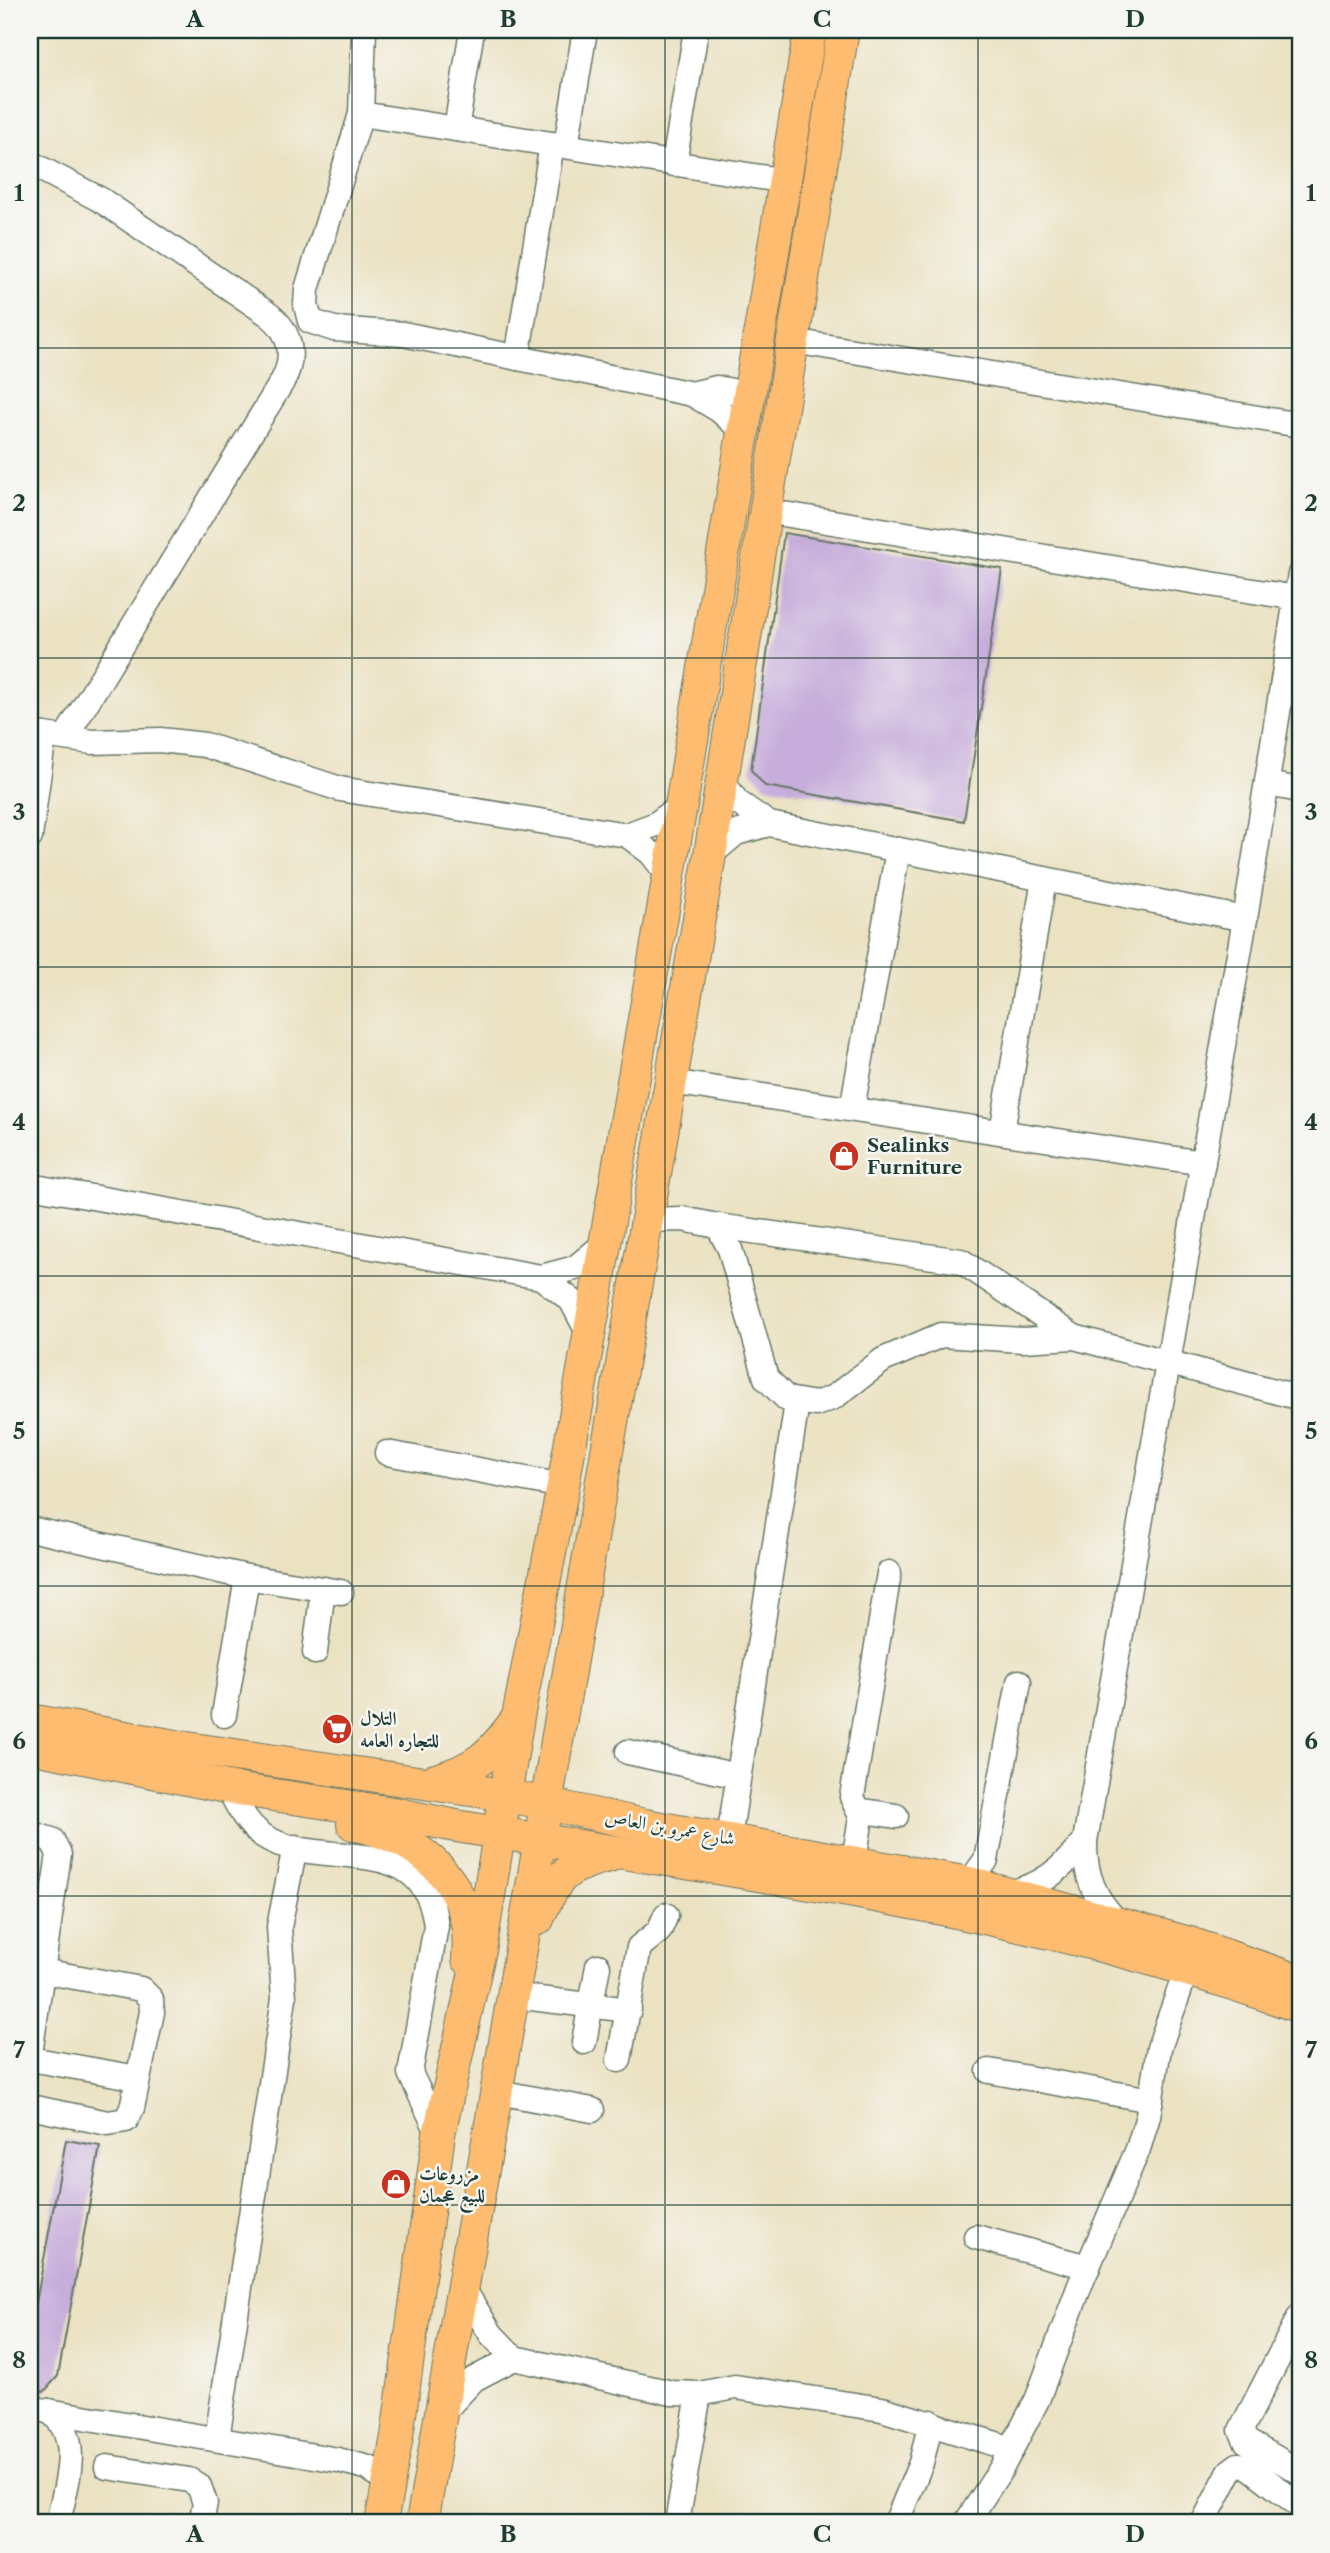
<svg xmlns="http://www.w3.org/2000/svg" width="1330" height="2553" viewBox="0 0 1330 2553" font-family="'Libre Caslon Text',Amiri,serif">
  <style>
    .building { fill: #c7addb }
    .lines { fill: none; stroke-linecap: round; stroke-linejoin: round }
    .minor-casing { stroke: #676; stroke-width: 27 }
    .major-casing { stroke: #676; stroke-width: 34 }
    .minor { stroke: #fff; stroke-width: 24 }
    .major { stroke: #febc70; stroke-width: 32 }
    .grid { fill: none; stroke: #1f3d34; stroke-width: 2; stroke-opacity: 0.55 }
    .labels { text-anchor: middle; stroke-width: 5; stroke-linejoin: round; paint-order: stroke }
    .poi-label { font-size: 19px; font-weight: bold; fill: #1f3d34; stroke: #f6f6f2; text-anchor: start }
    .street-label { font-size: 19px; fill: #1f3d34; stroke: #f6f6f2 }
    .neatline { fill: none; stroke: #1f3d34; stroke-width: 2.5 }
    .grid-label { font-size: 23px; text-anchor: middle; font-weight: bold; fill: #1f3d34 }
  </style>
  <rect width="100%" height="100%" fill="#f6f6f2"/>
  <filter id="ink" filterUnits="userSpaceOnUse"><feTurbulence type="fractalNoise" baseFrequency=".0143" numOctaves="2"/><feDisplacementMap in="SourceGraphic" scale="14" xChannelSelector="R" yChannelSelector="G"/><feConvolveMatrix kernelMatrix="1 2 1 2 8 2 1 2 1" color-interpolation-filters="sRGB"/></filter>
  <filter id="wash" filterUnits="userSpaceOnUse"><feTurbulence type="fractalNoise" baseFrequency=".00686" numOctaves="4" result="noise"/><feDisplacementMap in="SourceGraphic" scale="28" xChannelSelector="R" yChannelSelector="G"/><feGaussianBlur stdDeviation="1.57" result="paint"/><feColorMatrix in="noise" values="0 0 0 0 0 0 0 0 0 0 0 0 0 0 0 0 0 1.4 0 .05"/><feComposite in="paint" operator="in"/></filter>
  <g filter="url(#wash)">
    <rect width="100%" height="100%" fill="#ebe2c2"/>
    <g id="blocks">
      <g class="building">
        <path d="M 784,533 L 1002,569 L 964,821 L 765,786 L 751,770 Z"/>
        <path d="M 66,2140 L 100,2146 L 58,2376 L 44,2392 L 30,2389 L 30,2335 Z"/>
      </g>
    </g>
  </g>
  <g filter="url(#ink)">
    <use href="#blocks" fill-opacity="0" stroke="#676" stroke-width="2"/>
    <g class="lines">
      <g class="minor-casing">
        <g id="minor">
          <path d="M 364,30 L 361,114 L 307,289 L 306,305 L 310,321 L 334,329 L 403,334 L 692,394 L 719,410 L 742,430"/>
          <path d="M 361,114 L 786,181"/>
          <path d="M 456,129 L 472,30"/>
          <path d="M 566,146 L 585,30"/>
          <path d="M 30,163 L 101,200 L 268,314 C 291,331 296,357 282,382 L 65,738"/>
          <path d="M 674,164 L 696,30"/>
          <path d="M 793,341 L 1300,425"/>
          <path d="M 517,358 L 552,144"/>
          <path d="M 692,394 L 717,388 L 747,394"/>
          <path d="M 765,511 L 1296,598"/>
          <path d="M 30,733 L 92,742 L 160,740 L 205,745 L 340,789 L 627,835 L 651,853 L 669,876"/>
          <path d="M 722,780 L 737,802 L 769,824 L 1245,919"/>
          <path d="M 1267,784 L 1300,790"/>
          <path d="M 627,835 L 656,824 L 681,806"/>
          <path d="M 30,837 L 44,735"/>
          <path d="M 710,855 L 736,833 L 769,824"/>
          <path d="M 671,1082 L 1203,1163"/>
          <path d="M 852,1109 L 898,850"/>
          <path d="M 1002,1132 L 1044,879"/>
          <path d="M 30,1186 L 541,1277 L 575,1268 L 603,1245"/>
          <path d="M 647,1220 L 682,1219 L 718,1226 L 730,1249 L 766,1378 L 787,1399 L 816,1404 L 834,1397 L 883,1360 L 941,1335 L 1023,1340 L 1074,1337 L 1300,1398"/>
          <path d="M 718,1226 L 961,1261 L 1074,1337"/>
          <path d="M 541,1277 L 571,1300 L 589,1334"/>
          <path d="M 387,1453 L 563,1486"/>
          <path d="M 30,1529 L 247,1577 L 341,1592"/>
          <path d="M 889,1573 L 852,1797 L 858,1810 L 896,1816"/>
          <path d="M 315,1652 L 323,1589"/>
          <path d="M 224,1715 L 247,1577"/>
          <path d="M 628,1752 L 738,1776"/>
          <path d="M 228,1787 C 237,1804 245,1823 262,1835 C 319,1874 425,1825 436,1926 L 410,2073 L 439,2134"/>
          <path d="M 30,1833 L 52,1840 L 59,1854 L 30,2054"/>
          <path d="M 729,1838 L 797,1403"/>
          <path d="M 854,1860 L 862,1812"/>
          <path d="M 969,1883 L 986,1860 L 1019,1682"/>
          <path d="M 1004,1893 C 1040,1889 1063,1868 1085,1841"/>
          <path d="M 1120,1924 C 1095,1901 1084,1875 1085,1841 L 1245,919 L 1300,574"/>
          <path d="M 515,1996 L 629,2010"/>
          <path d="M 584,2042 L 598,1966"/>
          <path d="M 30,2059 L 138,2078"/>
          <path d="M 619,2060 L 639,1947 L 659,1931 L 666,1915"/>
          <path d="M 989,2071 L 1151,2100"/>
          <path d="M 498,2092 L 592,2110"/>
          <path d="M 30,2107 L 108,2123 L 126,2120 L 132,2108 L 152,2012 L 151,1999 L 141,1989 L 42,1971"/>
          <path d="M 976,2237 L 1088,2267"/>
          <path d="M 464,2290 L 491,2334 L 514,2358 L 672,2393 L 699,2394 L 735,2387 L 882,2409 L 1012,2449"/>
          <path d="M 1300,2316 L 1241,2430 L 1246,2441 L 1300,2472"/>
          <path d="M 30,2408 L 338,2460 L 369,2468 L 388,2484"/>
          <path d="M 49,2411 C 85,2437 65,2486 58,2523"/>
          <path d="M 442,2413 L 474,2379 L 514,2358"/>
          <path d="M 217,2439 L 284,1998 L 279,1927 L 295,1847"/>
          <path d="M 107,2467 L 189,2480 L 199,2486 L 205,2503 L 201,2523"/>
          <path d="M 677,2523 L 699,2394"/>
          <path d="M 896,2523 L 921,2463 L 931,2422"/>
          <path d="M 966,2523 L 1001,2469 L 1037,2400 L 1080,2285 L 1138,2149 L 1148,2116 L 1159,2048 L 1187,1969"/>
          <path d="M 1203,2523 L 1230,2471 L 1238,2465 L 1248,2466 L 1300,2506"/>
        </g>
      </g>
      <g class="major-casing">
        <g id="major">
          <path d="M 30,1720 L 187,1748 L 505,1795 L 645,1825 L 969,1883 L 1193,1944 L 1300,1981"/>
          <path d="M 30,1747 L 241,1790 L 393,1813 L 456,1826 C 740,1873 1029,1909 1300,2007"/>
          <path d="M 432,1781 C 475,1770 492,1754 517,1719"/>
          <path d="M 353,1824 C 421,1838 476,1884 468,1959"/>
          <path d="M 538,1919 C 556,1876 564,1867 609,1856"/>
          <path d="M 381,2523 L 397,2436 L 439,2134 L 481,1945 L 518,1717 L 563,1486 L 681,806 L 810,30"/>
          <path d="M 422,2523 L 710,855 L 843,30"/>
        </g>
      </g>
      <use href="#minor" class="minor"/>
      <use href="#major" class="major"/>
    </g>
  </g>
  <path class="grid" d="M 352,30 L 352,2523M 665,30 L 665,2523M 978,30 L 978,2523M 30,348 L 1300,348M 30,658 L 1300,658M 30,967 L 1300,967M 30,1276 L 1300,1276M 30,1586 L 1300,1586M 30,1896 L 1300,1896M 30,2205 L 1300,2205"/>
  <defs>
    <g id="shop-disc" transform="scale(1.575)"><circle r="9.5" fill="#c8321e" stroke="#f6f6f2"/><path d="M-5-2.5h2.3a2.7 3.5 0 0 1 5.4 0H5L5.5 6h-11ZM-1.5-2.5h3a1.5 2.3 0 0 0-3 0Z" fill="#fff"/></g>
    <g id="supermarket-disc" transform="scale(1.575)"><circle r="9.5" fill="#c8321e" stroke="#f6f6f2"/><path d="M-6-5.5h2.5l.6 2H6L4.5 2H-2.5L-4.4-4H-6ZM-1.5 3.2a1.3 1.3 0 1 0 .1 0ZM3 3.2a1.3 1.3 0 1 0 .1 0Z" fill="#fff"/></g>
  </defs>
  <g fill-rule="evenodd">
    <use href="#shop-disc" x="844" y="1156"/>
    <use href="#supermarket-disc" x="337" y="1729"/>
    <use href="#shop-disc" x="396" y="2184"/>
  </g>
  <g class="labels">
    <g class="poi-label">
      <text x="867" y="1152">Sealinks<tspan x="867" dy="22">Furniture</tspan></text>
      <text x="360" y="1725">التلال<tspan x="360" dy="22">للتجاره العامه</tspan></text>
      <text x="419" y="2180">مزروعات<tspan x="419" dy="22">للبيع عجمان</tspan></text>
    </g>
    <g class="street-label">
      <text transform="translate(670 1827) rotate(10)" y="7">شارع عمرو بن العاص</text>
    </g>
  </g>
  <rect width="1330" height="2553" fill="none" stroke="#f6f6f2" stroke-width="77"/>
  <rect x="38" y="38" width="1254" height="2476" class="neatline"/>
  <g class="grid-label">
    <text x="195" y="27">A</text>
    <text x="508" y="27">B</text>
    <text x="822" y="27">C</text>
    <text x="1135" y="27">D</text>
    <text x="19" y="201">1</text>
    <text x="1311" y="201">1</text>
    <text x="19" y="511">2</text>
    <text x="1311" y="511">2</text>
    <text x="19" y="820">3</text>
    <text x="1311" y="820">3</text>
    <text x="19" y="1130">4</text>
    <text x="1311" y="1130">4</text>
    <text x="19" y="1439">5</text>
    <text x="1311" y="1439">5</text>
    <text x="19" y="1749">6</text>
    <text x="1311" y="1749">6</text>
    <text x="19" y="2058">7</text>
    <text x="1311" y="2058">7</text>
    <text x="19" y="2368">8</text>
    <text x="1311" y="2368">8</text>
    <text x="195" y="2542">A</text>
    <text x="508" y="2542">B</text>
    <text x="822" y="2542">C</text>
    <text x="1135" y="2542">D</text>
  </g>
</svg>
